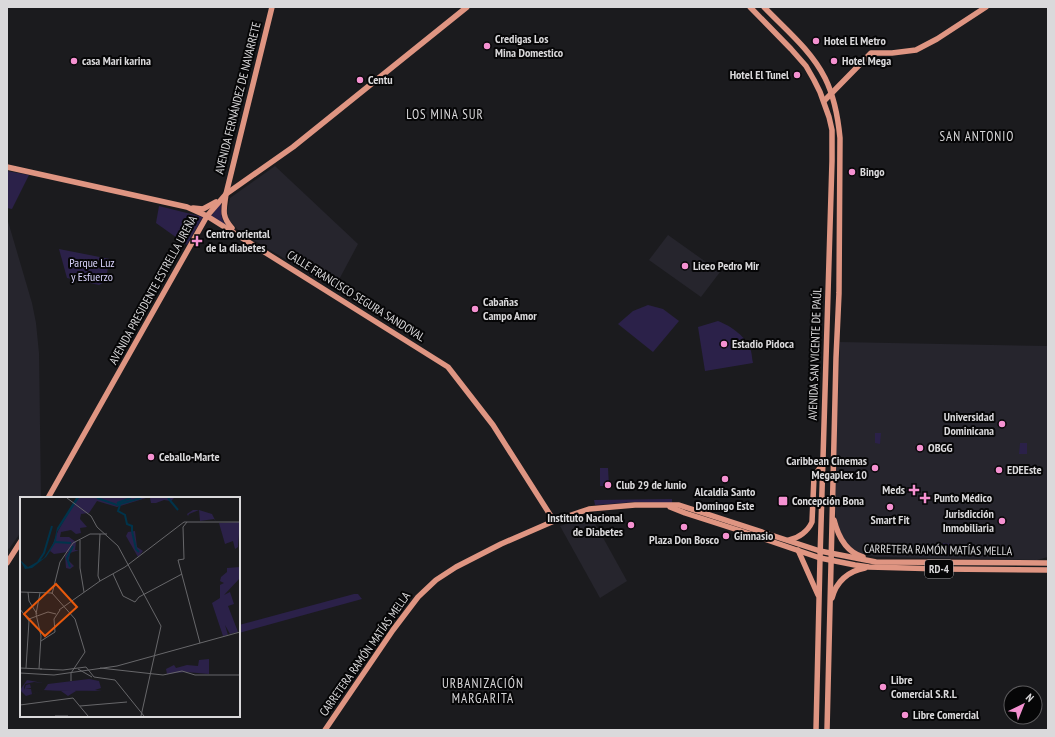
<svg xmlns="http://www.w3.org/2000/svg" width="1055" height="737" viewBox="0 0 1055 737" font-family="'PT Sans Narrow',sans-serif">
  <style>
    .built { fill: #26252d }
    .green { fill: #2b2149 }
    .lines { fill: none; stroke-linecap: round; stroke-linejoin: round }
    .major { stroke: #df9582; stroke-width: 5.5 }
    .poi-dot { fill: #f591d1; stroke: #060607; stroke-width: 1.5 }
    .labels { text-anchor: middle; stroke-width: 4; stroke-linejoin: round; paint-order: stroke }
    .shield { fill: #060607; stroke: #9a9a9b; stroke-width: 1 }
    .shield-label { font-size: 11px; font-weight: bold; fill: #dad9db }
    .poi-label { font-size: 12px; font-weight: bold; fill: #dad9db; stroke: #060607; text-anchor: start }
    .street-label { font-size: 12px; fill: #dad9db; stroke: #060607 }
    .park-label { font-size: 12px; fill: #dad4fd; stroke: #060607 }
    .neighbourhood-label { font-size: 13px; letter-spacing: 1px; fill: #dad9db; stroke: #060607 }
    .inset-river { fill: none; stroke: #00344b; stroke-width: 2 }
    .inset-road { fill: none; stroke: #67676a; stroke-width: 1 }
    .view { fill: #e8590c; fill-opacity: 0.15; stroke: #e8590c; stroke-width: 2 }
    .inset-edge { fill: none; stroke: #dad9db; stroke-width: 2 }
  </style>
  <rect width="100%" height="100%" fill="#1b1b1e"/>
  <g class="built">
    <path d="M 275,166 L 358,244 L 334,289 L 239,231 L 229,220 L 227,212 L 230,198 Z"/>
    <path d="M 7,218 L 32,303 L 36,323 L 39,353 L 41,498 L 21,498 L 21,532 L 9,549 L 7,548 Z"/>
    <path d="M 668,235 L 720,272 L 701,297 L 649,260 Z"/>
    <path d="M 840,342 L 1048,346 L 1048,557 L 1037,560 L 875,557 L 857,552 L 850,547 L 844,539 L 838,527 L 834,507 Z"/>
    <path d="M 591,516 L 627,581 L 600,598 L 560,526 Z"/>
  </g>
  <g class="green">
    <path d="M 7,171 L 29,175 L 12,209 L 7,208 Z"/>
    <path d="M 221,203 C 221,212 220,219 227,226 L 211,216 Z"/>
    <path d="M 159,206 L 203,217 L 187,245 L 156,223 Z"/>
    <path d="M 59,249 L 110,259 L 105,282 L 99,285 L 67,278 Z"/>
    <path d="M 648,305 L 663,309 L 679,321 L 653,352 L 618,324 L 633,311 Z"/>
    <path d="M 718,321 C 731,326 747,337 751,351 C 752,355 752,359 753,363 L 705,371 L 698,327 Z"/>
    <path d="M 875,433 L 881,433 L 880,444 L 875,443 Z"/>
    <path d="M 1020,443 L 1027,443 L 1027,454 L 1019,454 Z"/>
    <path d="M 600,468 L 608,468 L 609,486 L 600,486 Z"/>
    <path d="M 672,499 L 672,504 L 635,502 L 595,505 L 594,500 Z"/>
    <path d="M 943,543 L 952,544 L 952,554 L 944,554 Z"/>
    <path d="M 354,594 L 358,594 L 362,599 L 239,633 L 239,625 Z"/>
  </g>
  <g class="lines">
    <g class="major">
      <path d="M 750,7 L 791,49 L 806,66 L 814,80 L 820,92 L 829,117 L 832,130 L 832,161 L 820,558 L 816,730"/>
      <path d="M 764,7 C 785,29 811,50 825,78 C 834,96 838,117 840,138 L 839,293 L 836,358 L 827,730"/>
      <path d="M 824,101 L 871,53 L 892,53 L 916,50 L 937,39 L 986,7"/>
      <path d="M 7,167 L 187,207 L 207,216 L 448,367 L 493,425 L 554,521"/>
      <path d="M 193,208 L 203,209 L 216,202"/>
      <path d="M 232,228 C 221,216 224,209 226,194 L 272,7"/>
      <path d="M 48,498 L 207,216 L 226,194 L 293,147 L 467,7"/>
      <path d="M 670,507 L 685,513 L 741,531 L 820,558 L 855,565 L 869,567 L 942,569 L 1048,570"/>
      <path d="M 834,520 C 838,536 846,552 863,557"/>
      <path d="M 789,540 C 799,538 808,531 812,522 L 814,477 L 823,463"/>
      <path d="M 798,550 L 818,595"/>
      <path d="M 7,563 L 21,541"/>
      <path d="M 832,598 C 836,582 848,571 865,568"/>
      <path d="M 325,730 L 393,630 L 418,597 L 436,580 L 456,567 L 501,544 L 554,521 L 589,509 L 635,505 L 679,505 L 820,551 L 876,562 L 1048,563"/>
    </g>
  </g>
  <g class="poi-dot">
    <circle cx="816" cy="41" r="4"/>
    <circle cx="487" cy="46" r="4"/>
    <circle cx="74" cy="61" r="4"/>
    <circle cx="834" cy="61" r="4"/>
    <circle cx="797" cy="75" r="4"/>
    <circle cx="360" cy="80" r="4"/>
    <circle cx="852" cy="172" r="4"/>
    <path d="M195 235h4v4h4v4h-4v4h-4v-4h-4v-4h4z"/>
    <circle cx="685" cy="266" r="4"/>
    <circle cx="475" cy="309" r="4"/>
    <circle cx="724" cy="344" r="4"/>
    <circle cx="1002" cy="424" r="4"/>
    <circle cx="920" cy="448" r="4"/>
    <circle cx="151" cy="457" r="4"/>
    <circle cx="875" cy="468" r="4"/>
    <circle cx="999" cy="470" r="4"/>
    <circle cx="725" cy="479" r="4"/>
    <circle cx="608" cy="485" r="4"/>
    <path d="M912 484h4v4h4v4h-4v4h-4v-4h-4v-4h4z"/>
    <path d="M923 492h4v4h4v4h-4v4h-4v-4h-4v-4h4z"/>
    <rect x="778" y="496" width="10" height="10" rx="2"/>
    <circle cx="890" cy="507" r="4"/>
    <circle cx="1002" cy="521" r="4"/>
    <circle cx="631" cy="525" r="4"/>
    <circle cx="684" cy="527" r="4"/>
    <circle cx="726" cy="536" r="4"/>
    <circle cx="883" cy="687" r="4"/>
    <circle cx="905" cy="715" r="4"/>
  </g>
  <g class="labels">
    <rect class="shield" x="925" y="560" width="28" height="18" rx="3"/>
    <g class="shield-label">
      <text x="939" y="573">RD-4</text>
    </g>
    <g class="poi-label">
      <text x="495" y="43">Credigas Los<tspan x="495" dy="14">Mina Domestico</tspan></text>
      <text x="824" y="45">Hotel El Metro</text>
      <text x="82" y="65">casa Mari karina</text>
      <text x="842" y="65">Hotel Mega</text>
      <text x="789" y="79" text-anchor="end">Hotel El Tunel</text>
      <text x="368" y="84">Centu</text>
      <text x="860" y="176">Bingo</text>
      <text x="206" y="238">Centro oriental<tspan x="206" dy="14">de la diabetes</tspan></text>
      <text x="693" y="270">Liceo Pedro Mir</text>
      <text x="483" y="306">Cabañas<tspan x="483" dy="14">Campo Amor</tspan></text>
      <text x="732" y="348">Estadio Pidoca</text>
      <text x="994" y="421" text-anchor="end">Universidad<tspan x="994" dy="14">Dominicana</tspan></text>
      <text x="928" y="452">OBGG</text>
      <text x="159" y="461">Ceballo-Marte</text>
      <text x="867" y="465" text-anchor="end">Caribbean Cinemas<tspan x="867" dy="14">Megaplex 10</tspan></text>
      <text x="1007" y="474">EDEEste</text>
      <text x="616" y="489">Club 29 de Junio</text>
      <text x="905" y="494" text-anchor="end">Meds</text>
      <text x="725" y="496" text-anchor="middle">Alcaldia Santo<tspan x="725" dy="14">Domingo Este</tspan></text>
      <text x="934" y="502">Punto Médico</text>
      <text x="792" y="505">Concepción Bona</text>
      <text x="994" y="518" text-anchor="end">Jurisdicción<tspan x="994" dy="14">Inmobiliaria</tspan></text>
      <text x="623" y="522" text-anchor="end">Instituto Nacional<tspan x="623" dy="14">de Diabetes</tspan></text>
      <text x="890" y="524" text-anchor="middle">Smart Fit</text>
      <text x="734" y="540">Gimnasio</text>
      <text x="684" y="544" text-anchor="middle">Plaza Don Bosco</text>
      <text x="891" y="684">Libre<tspan x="891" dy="14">Comercial S.R.L</tspan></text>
      <text x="913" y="719">Libre Comercial</text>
    </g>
    <g class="street-label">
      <text transform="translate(238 98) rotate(-76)" y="4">AVENIDA FERNÁNDEZ DE NAVARRETE</text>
      <text transform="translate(153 290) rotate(-61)" y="4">AVENIDA PRESIDENTE ESTRELLA UREÑA</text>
      <text transform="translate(356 296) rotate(32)" y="4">CALLE FRANCISCO SEGURA SANDOVAL</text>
      <text transform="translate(815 354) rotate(-88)" y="4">AVENIDA SAN VICENTE DE PAÚL</text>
      <text transform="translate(938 550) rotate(1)" y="4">CARRETERA RAMÓN MATÍAS MELLA</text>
      <text transform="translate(365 654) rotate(-55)" y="4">CARRETERA RAMÓN MATÍAS MELLA</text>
    </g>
    <g class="park-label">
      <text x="92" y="267">Parque Luz<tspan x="92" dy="14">y Esfuerzo</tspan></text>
    </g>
    <g class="neighbourhood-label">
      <text x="445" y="119">LOS MINA SUR</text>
      <text x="977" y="141">SAN ANTONIO</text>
      <text x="483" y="688">URBANIZACIÓN<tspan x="483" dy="15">MARGARITA</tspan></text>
    </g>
  </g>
  <g transform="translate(20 497)">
    <rect width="220" height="220" fill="#1b1b1e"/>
    <path d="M 57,1 L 126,1 L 97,10 L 77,4 L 69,16 L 61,17 L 60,22 L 73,21 L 60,22 L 67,30 L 60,31 L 61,36 L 56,37 L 51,33 L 41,35 L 40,40 L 49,40 L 56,45 L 55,53 L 59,53 L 50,56 L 49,64 L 54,69 L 50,72 L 46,71 L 45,59 L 48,55 L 34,57 L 30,54 L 38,34 ZM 130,1 L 154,1 L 151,4 L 144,3 L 136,6 L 131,6 ZM 173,13 L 179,13 L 192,17 L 196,25 L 194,22 L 180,24 L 179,13 L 169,17 L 168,19 L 167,17 ZM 220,25 L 218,50 L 215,52 L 213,44 L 205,47 L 199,26 ZM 115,34 L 117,50 L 123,54 L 118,60 L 106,39 L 108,35 ZM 220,70 L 220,81 L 204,98 L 210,95 L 214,107 L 208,109 L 218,135 L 210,137 L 205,128 L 208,138 L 203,139 L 192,106 L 200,101 L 200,88 L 204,86 L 200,84 L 201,80 L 207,75 L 207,71 ZM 189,162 L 189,177 L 166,175 L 147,177 L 146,172 L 154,168 L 156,171 L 167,168 L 178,169 L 179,163 ZM 69,182 L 79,184 L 81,191 L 75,193 L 82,194 L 24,193 L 28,187 ZM 7,183 L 23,186 L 14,185 L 5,187 L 4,190 L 4,193 L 6,188 L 10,187 L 11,191 L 5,192 L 11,192 L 12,197 L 22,194 L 51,193 L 56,194 L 48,199 L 41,194 L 22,194 L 6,199 L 0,193 Z" fill="#2b2149"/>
    <path d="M 56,1 L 59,1 L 37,35 L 36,45 L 26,60 L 12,71 L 5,72 L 0,63 L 8,70 L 24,61 L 34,45 L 37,31 Z" fill="#00344b"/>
    <path class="inset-river" d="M 77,1 L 97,8 L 121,1M 148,1 L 158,13M 97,6 L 111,1M 100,8 L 98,14 L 105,18 L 107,27 L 112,29 L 112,34M 112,34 L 116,52 L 119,55M 35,45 L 51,46M 18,65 L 24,56 L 32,29M 50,70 L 47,61 L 53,49"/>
    <path class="inset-road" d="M 47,1 L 71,19 L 77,30 L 98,49 L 141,129 L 121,219M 167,25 L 163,30 L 164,62 L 158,63 L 180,146M 60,43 L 60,71 L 64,95M 93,77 L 103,99 L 115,105 L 119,100 L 162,77M 80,84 L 78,79 L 80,37M 0,95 L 32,96 L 55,122 L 65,155 L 51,176 L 51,184M 8,95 L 9,104 L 17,117M 32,97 L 40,65 L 53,46 L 70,37 L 87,37M 0,112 L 9,124 L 6,171M 39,113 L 80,84 L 105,70 L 164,25 L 220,25M 9,122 L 28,115 L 36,117M 21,144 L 35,135 L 34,122 L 40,113M 0,171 L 22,172M 80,171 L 143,178 L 162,174 L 175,178 L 220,178M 19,172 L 21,139 L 16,117 L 20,96M 20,172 L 43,173 L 66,170 L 74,180 L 95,183 L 124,219M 58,172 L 72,180M 0,176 L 34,178 L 97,169 L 220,135M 0,208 L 53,201 L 68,219M 60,209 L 107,205M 35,219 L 48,219"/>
    <path class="view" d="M 36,87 L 57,110 L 25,139 L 4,117 Z"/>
    <rect width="220" height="220" class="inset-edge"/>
  </g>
  <rect width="1055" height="737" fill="none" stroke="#dad9db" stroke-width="16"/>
  <g transform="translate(1023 705) rotate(43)"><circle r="19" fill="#060607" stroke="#5b5a5c"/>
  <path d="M0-3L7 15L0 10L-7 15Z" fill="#f591d1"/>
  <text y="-6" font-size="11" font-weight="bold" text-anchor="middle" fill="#dad9db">N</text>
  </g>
</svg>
